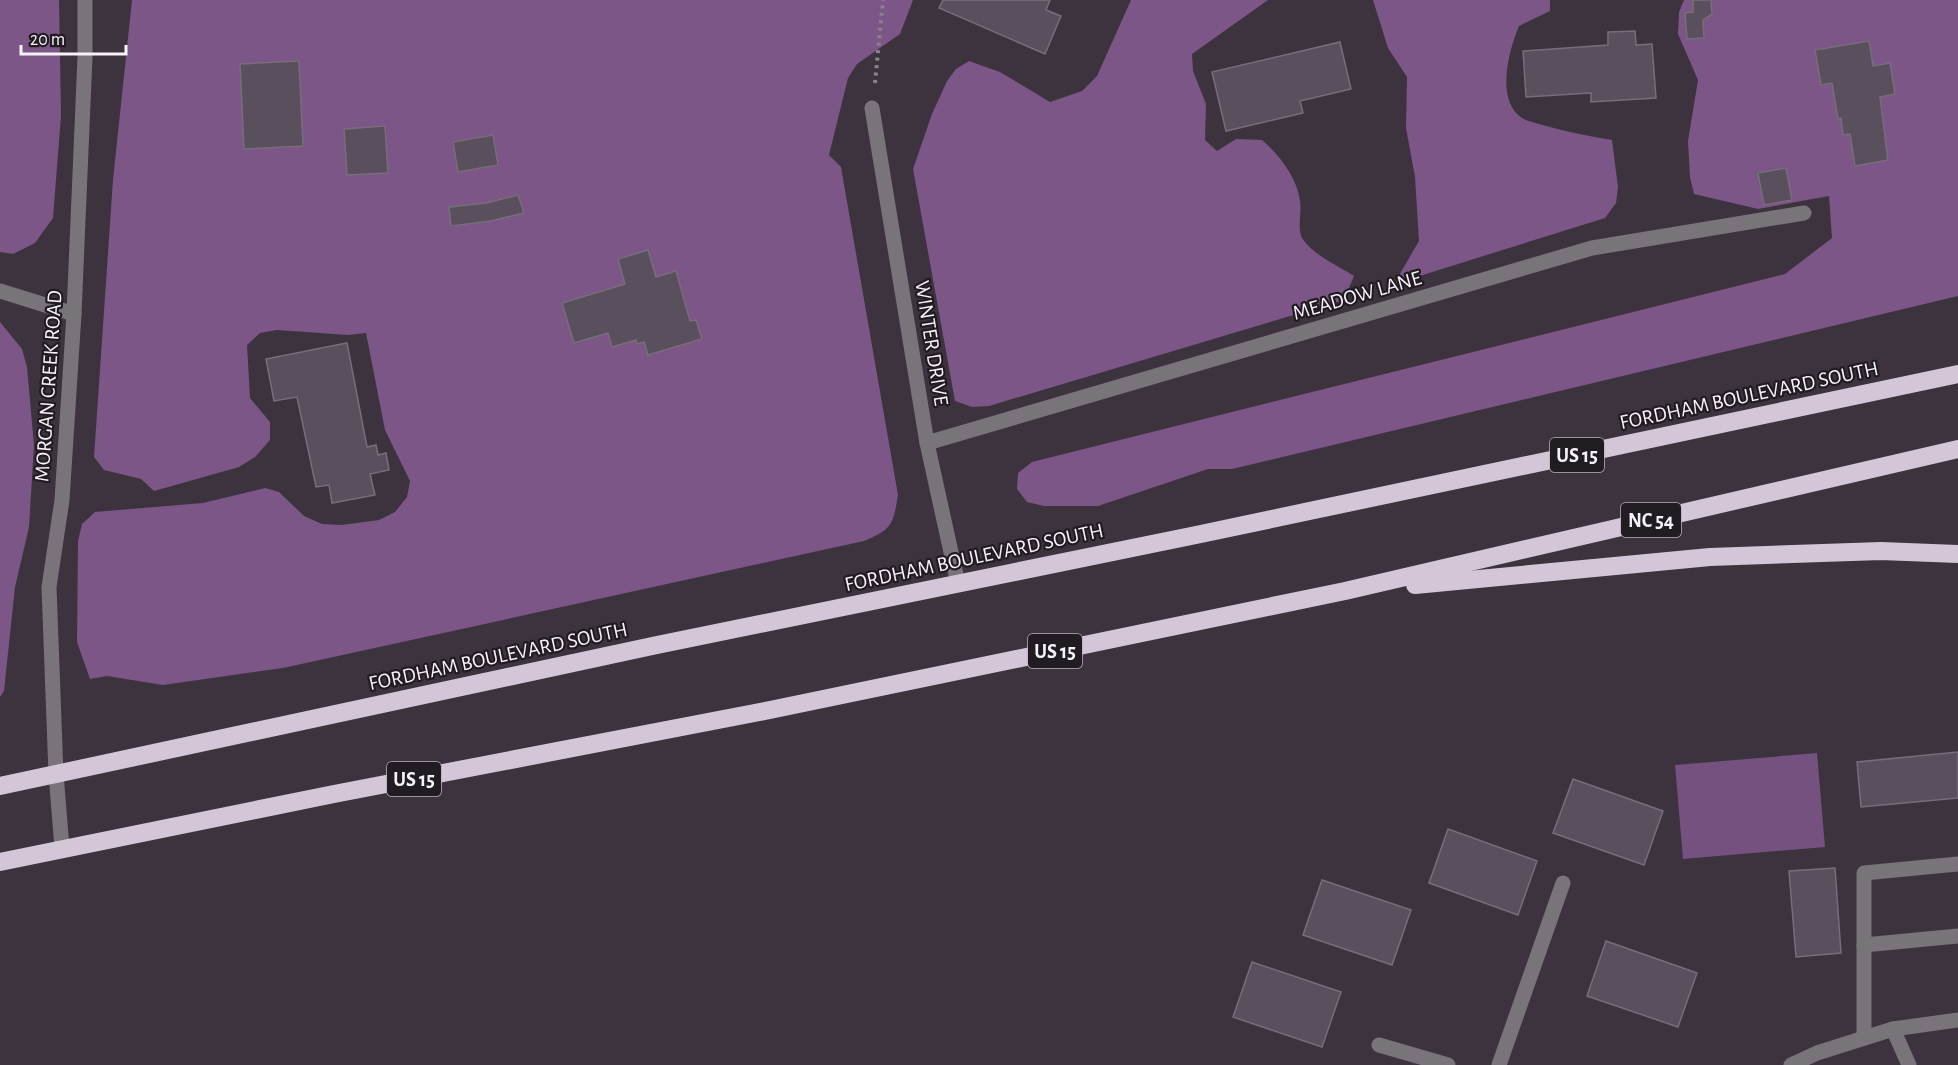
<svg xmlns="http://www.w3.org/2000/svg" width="1958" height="1065" viewBox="0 0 1958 1065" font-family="'Alegreya Sans',sans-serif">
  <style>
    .green { fill: #74517e }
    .forest { fill: #7b5686 }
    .building { fill: #5a505d; stroke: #786d7b; stroke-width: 1.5 }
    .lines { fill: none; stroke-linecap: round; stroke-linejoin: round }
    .path { stroke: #8a838d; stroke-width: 4; stroke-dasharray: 3 4.5; stroke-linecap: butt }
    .minor { stroke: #79747a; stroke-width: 15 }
    .highway { stroke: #d3c7d7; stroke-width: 18 }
    .labels { text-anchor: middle; stroke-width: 4.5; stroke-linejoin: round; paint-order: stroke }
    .shield { fill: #211c22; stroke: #b8b2b9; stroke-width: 1.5 }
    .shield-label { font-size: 20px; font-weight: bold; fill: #f8f2fa }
    .street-label { font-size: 21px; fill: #f8f2fa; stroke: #211c22 }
  </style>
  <rect width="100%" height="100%" fill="#3c333f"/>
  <path class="green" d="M 1817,753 L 1825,847 L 1683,859 L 1675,765 Z"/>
  <g class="forest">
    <path d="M 0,0 L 59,0 L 61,116 L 53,218 L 35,243 L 13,254 L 0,252 Z"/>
    <path d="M 132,0 L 913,0 L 900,34 L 857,64 L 848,78 L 829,155 L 841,167 L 898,495 C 893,524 893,529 864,541 L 283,668 L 163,685 L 107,676 L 90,679 L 77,642 L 78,541 L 82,524 L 95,512 L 203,503 L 265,488 L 279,492 L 304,516 L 322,524 L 342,525 L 379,520 L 395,512 L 407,497 L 410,481 L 385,430 L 366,333 L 348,335 L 277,330 L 260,333 L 247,345 L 250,398 L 270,422 L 270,440 L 255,457 L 239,467 L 154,491 L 141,479 L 104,470 L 94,457 L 113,180 Z"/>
    <path d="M 1131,0 L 1268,0 L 1192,54 L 1193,71 L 1206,104 L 1205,140 L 1217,151 L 1236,139 L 1262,140 C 1279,155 1297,177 1300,201 C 1302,212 1297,228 1302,238 C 1313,255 1337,265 1354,276 L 1344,300 L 989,406 L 972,407 L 955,401 L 913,169 L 932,114 L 947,81 L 956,69 L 969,61 L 1000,72 L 1050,102 L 1082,91 L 1097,76 Z"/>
    <path d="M 1370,0 L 1550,0 L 1550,11 L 1519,26 C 1509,50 1495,100 1522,118 C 1526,121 1534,122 1539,124 C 1564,131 1587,136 1612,140 L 1618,187 L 1616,203 L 1605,218 L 1394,284 L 1419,241 L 1415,177 L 1406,128 L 1407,77 L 1388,48 L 1373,0 Z"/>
    <path d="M 1684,0 L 1958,0 L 1958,296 L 1232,469 L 1208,469 L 1098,506 L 1044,506 L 1027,502 L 1017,489 L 1018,473 L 1032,462 L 1785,274 L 1832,238 L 1829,196 L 1758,209 L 1694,194 L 1690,177 L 1688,141 L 1698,80 L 1678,34 L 1679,12 Z"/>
    <path d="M 0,322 L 22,349 L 27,367 L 34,445 L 29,527 L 15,587 L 4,691 L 0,697 Z"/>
  </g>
  <g class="building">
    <path d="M 943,0 L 1050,0 L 1046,10 L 1061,16 L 1045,54 L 939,8 Z"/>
    <path d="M 1693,0 L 1711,0 L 1712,14 L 1703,20 L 1704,38 L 1687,39 L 1685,13 L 1693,12 Z"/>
    <path d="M 1635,31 L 1636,45 L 1652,44 L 1656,98 L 1591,102 L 1591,93 L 1526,97 L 1523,51 L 1608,45 L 1608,32 Z"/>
    <path d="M 1869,41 L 1873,66 L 1890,63 L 1895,94 L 1880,97 L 1888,160 L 1855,166 L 1850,134 L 1843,135 L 1841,118 L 1838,119 L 1832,83 L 1821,85 L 1815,50 Z"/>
    <path d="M 1340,42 L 1351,89 L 1300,101 L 1303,113 L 1226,131 L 1212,72 Z"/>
    <path d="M 299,61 L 303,146 L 244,149 L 240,64 Z"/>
    <path d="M 385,126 L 388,173 L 347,175 L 344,129 Z"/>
    <path d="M 493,135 L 498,165 L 458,172 L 453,142 Z"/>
    <path d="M 1786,168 L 1792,200 L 1764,205 L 1758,173 Z"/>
    <path d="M 518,195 L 524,213 L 491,221 L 451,226 L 449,207 L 486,203 Z"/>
    <path d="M 648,250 L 656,277 L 676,271 L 690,321 L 696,320 L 702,339 L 648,355 L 644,342 L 637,344 L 636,340 L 612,347 L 608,333 L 574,343 L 562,303 L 625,284 L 618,259 Z"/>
    <path d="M 347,343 L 367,447 L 376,445 L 378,455 L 386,453 L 389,470 L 370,474 L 375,495 L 332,503 L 329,485 L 316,487 L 297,397 L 274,401 L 266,359 Z"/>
    <path d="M 1958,752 L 1958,798 L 1861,807 L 1857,762 Z"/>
    <path d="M 1573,779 L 1663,811 L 1644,865 L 1553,833 Z"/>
    <path d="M 1448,829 L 1537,861 L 1518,915 L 1429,883 Z"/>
    <path d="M 1835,868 L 1841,953 L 1796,957 L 1789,871 Z"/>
    <path d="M 1322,880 L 1411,910 L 1392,965 L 1303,935 Z"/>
    <path d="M 1606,941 L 1697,973 L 1678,1027 L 1587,996 Z"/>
    <path d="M 1252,962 L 1341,992 L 1322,1047 L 1233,1017 Z"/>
  </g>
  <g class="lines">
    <path class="path" d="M 875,83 L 883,0"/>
    <g class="minor">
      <path d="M 872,108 L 927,443 L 958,584"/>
      <path d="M 0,291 L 74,314"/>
      <path d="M 927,443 L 1592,248 L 1804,213"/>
      <path d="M 62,848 L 56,774 L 49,587 L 62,500 L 74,314 L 85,57 L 85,0"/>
      <path d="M 1864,945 L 1958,936"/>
      <path d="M 1893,1029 L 1909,1065"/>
      <path d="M 1864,1038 L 1864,873 L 1958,864"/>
      <path d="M 1379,1045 L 1448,1065"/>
      <path d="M 1499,1065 L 1563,883"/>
      <path d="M 1791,1065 L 1817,1053 L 1893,1029 L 1958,1020"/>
    </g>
    <g class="highway">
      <path d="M 1415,585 L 1710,557 L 1881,551 L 1958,554"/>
      <path d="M 0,786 L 657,645 L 1196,535 L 1958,374"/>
      <path d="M 0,862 L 334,794 L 765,711 L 1345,591 L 1958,449"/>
    </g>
  </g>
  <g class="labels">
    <g class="shield">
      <rect x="1550" y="438" width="54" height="34" rx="4.5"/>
      <rect x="1621" y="503" width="60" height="34" rx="4.5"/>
      <rect x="1028" y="634" width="54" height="34" rx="4.5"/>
      <rect x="387" y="762" width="54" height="34" rx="4.5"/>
    </g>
    <g class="shield-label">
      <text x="1577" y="462">US 15</text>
      <text x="1651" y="527">NC 54</text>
      <text x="1055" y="658">US 15</text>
      <text x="414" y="786">US 15</text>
    </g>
    <g class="street-label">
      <text transform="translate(1357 295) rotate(-16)" y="7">MEADOW LANE</text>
      <text transform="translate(932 343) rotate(81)" y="7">WINTER DRIVE</text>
      <text transform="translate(48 386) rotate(-86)" y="7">MORGAN CREEK ROAD</text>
      <text transform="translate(1749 395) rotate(-12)" y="7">FORDHAM BOULEVARD SOUTH</text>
      <text transform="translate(974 557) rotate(-12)" y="7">FORDHAM BOULEVARD SOUTH</text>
      <text transform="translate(498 656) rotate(-12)" y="7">FORDHAM BOULEVARD SOUTH</text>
    </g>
  </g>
  <path d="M21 45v9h105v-9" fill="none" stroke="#f8f2fa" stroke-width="3"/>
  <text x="30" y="45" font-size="18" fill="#f8f2fa" stroke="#211c22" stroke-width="4.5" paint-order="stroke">20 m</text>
</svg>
